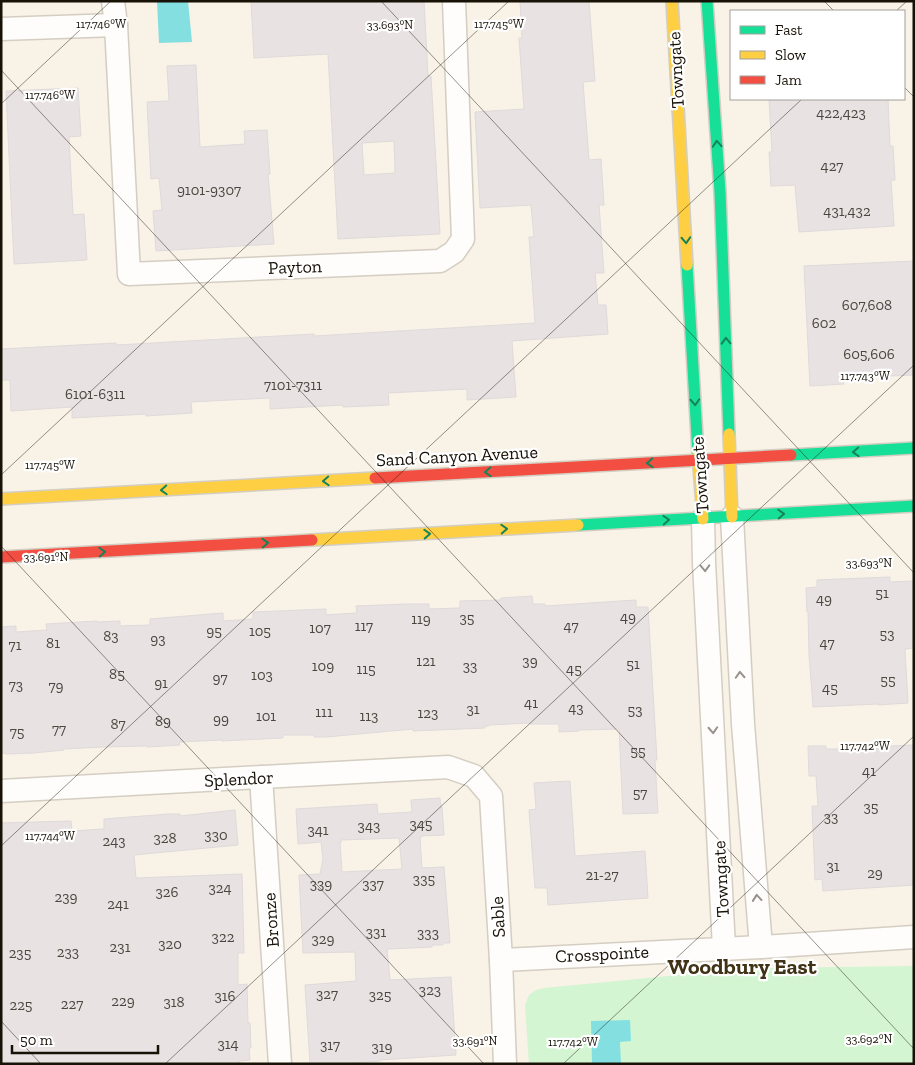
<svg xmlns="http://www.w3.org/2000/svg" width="915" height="1065" viewBox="0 0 915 1065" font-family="'Zilla Slab',serif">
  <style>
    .green { fill: #d3f5d2 }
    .water { fill: #84e0e0 }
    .building { fill: #e8e2e3; stroke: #dfdadb; fill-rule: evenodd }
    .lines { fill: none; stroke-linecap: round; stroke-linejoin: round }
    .street-casing { stroke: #d4cec2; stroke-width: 25 }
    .fast-casing { stroke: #d4cec2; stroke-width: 14 }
    .slow-casing { stroke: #d4cec2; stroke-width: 14 }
    .jam-casing { stroke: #d4cec2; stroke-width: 14 }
    .street { stroke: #fefdfb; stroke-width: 22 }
    .fast { stroke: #16e098; stroke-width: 11 }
    .slow { stroke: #ffcf43; stroke-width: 11 }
    .jam { stroke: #f24e42; stroke-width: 11 }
    .oneway { stroke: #168356 }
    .oneway2 { stroke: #96938d }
    .ticks { fill: none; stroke: #171106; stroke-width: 1; stroke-opacity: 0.45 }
    .labels { text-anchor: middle; stroke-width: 4.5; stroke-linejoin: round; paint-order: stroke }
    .number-label { font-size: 15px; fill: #4c463e }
    .street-label { font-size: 18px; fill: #171106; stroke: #fff }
    .district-label { font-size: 22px; font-weight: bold; fill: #403216; stroke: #fff }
    .ticks-label { font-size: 12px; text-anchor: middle; fill: #171106; stroke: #fff; stroke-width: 4.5; stroke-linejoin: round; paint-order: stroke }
  </style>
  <rect width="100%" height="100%" fill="#f8f2e7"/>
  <path class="green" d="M 914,966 L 914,1064 L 529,1064 L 525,1005 L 529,995 L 536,990 L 544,988 L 752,968 Z"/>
  <g class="water">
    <path d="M 157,1 L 188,1 L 192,42 L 159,43 Z"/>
    <path d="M 630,1020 L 631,1041 L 620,1042 L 621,1064 L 592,1064 L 591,1021 Z"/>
  </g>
  <g class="building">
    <path d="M 251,1 L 424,1 L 428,76 L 431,76 L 440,234 L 338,239 L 328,54 L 254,58 ZM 394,141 L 395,173 L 364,175 L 362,143 Z"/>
    <path d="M 520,1 L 589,1 L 595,81 L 583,82 L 589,160 L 601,159 L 604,205 L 599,205 L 604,273 L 595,273 L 598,305 L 606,305 L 608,334 L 512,341 L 516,397 L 467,400 L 467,389 L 388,393 L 389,405 L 343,407 L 343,405 L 270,409 L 270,398 L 191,402 L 192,413 L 146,416 L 146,414 L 72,418 L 72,407 L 11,411 L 10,380 L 1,380 L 1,349 L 116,343 L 116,345 L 314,334 L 314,336 L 535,323 L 529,237 L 534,237 L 531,205 L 480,208 L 475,112 L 524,109 L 519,38 L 522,38 Z"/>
    <path d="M 196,65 L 200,147 L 245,144 L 244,131 L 267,130 L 270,174 L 268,174 L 274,244 L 156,251 L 153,211 L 162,210 L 159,178 L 151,179 L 147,102 L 169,101 L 167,66 Z"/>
    <path d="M 78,88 L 81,136 L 69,137 L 73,215 L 84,214 L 87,260 L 14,264 L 6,91 Z"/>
    <path d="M 769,99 L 888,99 L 890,146 L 893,146 L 895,180 L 891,180 L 894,226 L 799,232 L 795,185 L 771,186 L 769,152 L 772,152 Z"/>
    <path d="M 914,261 L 914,375 L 844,378 L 844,384 L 810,386 L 804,266 Z"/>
    <path d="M 890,577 L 890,582 L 914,581 L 914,648 L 905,649 L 905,650 L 908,703 L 878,705 L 878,704 L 813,707 L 809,654 L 808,612 L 807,612 L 806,588 L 817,587 L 817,580 Z"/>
    <path d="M 532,596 L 533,604 L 545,604 L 545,606 L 636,600 L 636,607 L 648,607 L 657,760 L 655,760 L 658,813 L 623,814 L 619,729 L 579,730 L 579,731 L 559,732 L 559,724 L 530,724 L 530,723 L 489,725 L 489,726 L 485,726 L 485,728 L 413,731 L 413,729 L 326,737 L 314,737 L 314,735 L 283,735 L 283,738 L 222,741 L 222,740 L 179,742 L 180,745 L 147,747 L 147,746 L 103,747 L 63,749 L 64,750 L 34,753 L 5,754 L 5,753 L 1,753 L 1,627 L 16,626 L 16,632 L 47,630 L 46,624 L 97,621 L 97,622 L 120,621 L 120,626 L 150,625 L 150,619 L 223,613 L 223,621 L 253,619 L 253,612 L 326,609 L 326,615 L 341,614 L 357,613 L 356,606 L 407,604 L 429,604 L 429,609 L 460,608 L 460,601 L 501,600 L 501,598 Z"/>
    <path d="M 914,745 L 914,885 L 823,891 L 822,879 L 815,880 L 812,806 L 818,806 L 816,776 L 809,776 L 808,746 L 826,746 L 826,749 L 844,749 L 844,750 L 890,748 L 890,746 Z"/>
    <path d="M 570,781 L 575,856 L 645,851 L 648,898 L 548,905 L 547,888 L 535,888 L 529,810 L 536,809 L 534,783 Z"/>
    <path d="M 440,798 L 441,808 L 442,807 L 444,835 L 421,836 L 421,838 L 420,838 L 422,868 L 444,867 L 450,943 L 443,943 L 443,945 L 432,945 L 432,947 L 387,949 L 390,980 L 451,977 L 456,1055 L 380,1060 L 380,1061 L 353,1063 L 353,1064 L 310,1064 L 305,985 L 356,981 L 355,952 L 303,953 L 299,875 L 320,874 L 323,859 L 321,842 L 298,844 L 296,809 L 377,804 L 378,814 L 412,812 L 411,800 ZM 399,838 L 402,869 L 342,872 L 340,843 L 341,843 L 341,840 Z"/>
    <path d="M 235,810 L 238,845 L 134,855 L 136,878 L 242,874 L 244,953 L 238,953 L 238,985 L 247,984 L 248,1023 L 250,1023 L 251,1048 L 249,1048 L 250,1060 L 239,1061 L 240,1063 L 228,1064 L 206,1064 L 206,1063 L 182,1064 L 2,1064 L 1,823 L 71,821 L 72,831 L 104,829 L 104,819 L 169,814 L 180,814 L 180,816 Z"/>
  </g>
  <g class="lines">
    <g class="street-casing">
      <g id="street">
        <path d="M 113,1 L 116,25 L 129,274 L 440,261 L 454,252 L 463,239 L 454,1"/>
        <path d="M 1,29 L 116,25"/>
        <path d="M 732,517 L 743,724 L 761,947"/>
        <path d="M 703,519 L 704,563 L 724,948"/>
        <path d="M 261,777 L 280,1064"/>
        <path d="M 1,791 L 448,767 L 474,776 L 491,796 L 501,960 L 505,1064"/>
        <path d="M 501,960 L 761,947 L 914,937"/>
      </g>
    </g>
    <g class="fast-casing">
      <g id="fast">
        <path d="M 707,1 L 720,192 L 729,434"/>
        <path d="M 687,265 L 698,454"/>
        <path d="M 791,455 L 914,448"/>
        <path d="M 578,525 L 914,506"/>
      </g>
    </g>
    <g class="slow-casing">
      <g id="slow">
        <path d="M 672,1 L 687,265"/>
        <path d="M 729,434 L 732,517"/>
        <path d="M 698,454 L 703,519"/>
        <path d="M 1,499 L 375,478"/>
        <path d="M 312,540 L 578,525"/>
      </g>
    </g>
    <g class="jam-casing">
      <g id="jam">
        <path d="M 375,478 L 791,455"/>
        <path d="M 1,557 L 312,540"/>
      </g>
    </g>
    <use href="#street" class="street"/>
    <use href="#fast" class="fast"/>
    <use href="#slow" class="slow"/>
    <use href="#jam" class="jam"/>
  </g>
  <defs><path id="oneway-chevron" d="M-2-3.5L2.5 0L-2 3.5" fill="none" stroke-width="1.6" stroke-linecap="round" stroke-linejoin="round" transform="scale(1.25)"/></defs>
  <g class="oneway">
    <use href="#oneway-chevron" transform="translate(717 144) rotate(-94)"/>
    <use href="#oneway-chevron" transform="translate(686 240) rotate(87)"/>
    <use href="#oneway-chevron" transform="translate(726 341) rotate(-92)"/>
    <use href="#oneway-chevron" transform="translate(695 402) rotate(87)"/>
    <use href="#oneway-chevron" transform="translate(856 452) rotate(177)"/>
    <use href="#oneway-chevron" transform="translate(650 463) rotate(177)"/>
    <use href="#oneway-chevron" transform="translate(488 472) rotate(177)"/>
    <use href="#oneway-chevron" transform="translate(326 481) rotate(177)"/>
    <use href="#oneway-chevron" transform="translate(164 490) rotate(177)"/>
    <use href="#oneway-chevron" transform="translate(781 514) rotate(-3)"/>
    <use href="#oneway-chevron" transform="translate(666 520) rotate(-3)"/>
    <use href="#oneway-chevron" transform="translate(504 529) rotate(-3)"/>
    <use href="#oneway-chevron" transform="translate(427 534) rotate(-3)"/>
    <use href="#oneway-chevron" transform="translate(265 543) rotate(-3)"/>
    <use href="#oneway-chevron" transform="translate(102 552) rotate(-3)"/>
  </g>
  <g class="oneway2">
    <use href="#oneway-chevron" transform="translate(705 568) rotate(88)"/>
    <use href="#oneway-chevron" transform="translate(740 675) rotate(-93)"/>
    <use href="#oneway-chevron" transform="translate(713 730) rotate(87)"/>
    <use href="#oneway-chevron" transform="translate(757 898) rotate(-95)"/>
  </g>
  <path class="ticks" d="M 381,1 L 914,573M 824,1 L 834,11M 896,11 L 907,1M 1,70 L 914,1049M 904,87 L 914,97M 1,104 L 111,1M 1,475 L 509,1M 1,546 L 484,1064M 1,846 L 802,99M 1,1021 L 41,1064M 165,1064 L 914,365M 563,1064 L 914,736"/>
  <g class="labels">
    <g class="number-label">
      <text x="841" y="118">422,423</text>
      <text x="832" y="171">427</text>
      <text x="209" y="195">9101-9307</text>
      <text x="847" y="216">431,432</text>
      <text x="867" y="310">607,608</text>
      <text x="824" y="328">602</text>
      <text x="869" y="359">605,606</text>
      <text x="293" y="390">7101-7311</text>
      <text x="95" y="399">6101-6311</text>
      <text x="882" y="598">51</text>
      <text x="824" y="604">49</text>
      <text x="628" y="622">49</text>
      <text x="467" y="623">35</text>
      <text x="421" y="624">119</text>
      <text x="364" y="631">117</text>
      <text x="571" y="631">47</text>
      <text x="320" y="633">107</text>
      <text x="214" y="636">95</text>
      <text x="260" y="636">105</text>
      <text x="887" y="639">53</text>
      <text x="111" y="641">83</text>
      <text x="158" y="644">93</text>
      <text x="53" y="648">81</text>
      <text x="827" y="648">47</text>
      <text x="15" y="650">71</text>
      <text x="426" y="666">121</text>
      <text x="530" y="666">39</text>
      <text x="633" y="669">51</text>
      <text x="323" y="671">109</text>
      <text x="470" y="671">33</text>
      <text x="366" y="674">115</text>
      <text x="574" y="674">45</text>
      <text x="117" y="679">85</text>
      <text x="262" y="680">103</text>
      <text x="220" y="683">97</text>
      <text x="888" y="685">55</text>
      <text x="161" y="688">91</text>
      <text x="16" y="690">73</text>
      <text x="56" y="691">79</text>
      <text x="830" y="693">45</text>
      <text x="531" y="708">41</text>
      <text x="576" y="713">43</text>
      <text x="473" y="714">31</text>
      <text x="635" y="715">53</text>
      <text x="324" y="717">111</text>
      <text x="428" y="718">123</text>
      <text x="266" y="721">101</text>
      <text x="369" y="721">113</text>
      <text x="221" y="724">99</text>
      <text x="163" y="726">89</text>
      <text x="118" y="729">87</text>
      <text x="59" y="734">77</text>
      <text x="17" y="737">75</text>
      <text x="638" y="756">55</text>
      <text x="869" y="776">41</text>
      <text x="640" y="798">57</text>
      <text x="871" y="812">35</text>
      <text x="831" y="822">33</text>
      <text x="421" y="829">345</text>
      <text x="369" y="831">343</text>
      <text x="318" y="835">341</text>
      <text x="216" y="840">330</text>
      <text x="165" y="843">328</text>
      <text x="114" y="846">243</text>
      <text x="833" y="871">31</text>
      <text x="875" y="878">29</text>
      <text x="602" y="880">21-27</text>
      <text x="424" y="884">335</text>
      <text x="321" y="889">339</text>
      <text x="373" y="889">337</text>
      <text x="220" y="893">324</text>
      <text x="167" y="897">326</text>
      <text x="66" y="902">239</text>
      <text x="118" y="909">241</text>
      <text x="376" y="937">331</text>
      <text x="428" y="938">333</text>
      <text x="223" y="942">322</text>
      <text x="323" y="944">329</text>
      <text x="170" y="949">320</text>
      <text x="120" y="952">231</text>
      <text x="68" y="957">233</text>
      <text x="20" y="958">235</text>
      <text x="430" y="995">323</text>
      <text x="327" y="999">327</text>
      <text x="380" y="1000">325</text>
      <text x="225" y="1001">316</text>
      <text x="123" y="1006">229</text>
      <text x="174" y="1007">318</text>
      <text x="72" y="1009">227</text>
      <text x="21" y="1010">225</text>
      <text x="228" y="1049">314</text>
      <text x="330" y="1050">317</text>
      <text x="382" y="1052">319</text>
    </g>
    <g class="street-label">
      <text transform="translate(676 70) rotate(-93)" y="6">Towngate</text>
      <text transform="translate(295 267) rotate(-2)" y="6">Payton</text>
      <text transform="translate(457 456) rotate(-3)" y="6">Sand Canyon Avenue</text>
      <text transform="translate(700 475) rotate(-94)" y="6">Towngate</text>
      <text transform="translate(239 779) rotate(-3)" y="6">Splendor</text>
      <text transform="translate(721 879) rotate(-93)" y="6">Towngate</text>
      <text transform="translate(498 917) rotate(-93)" y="6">Sable</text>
      <text transform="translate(271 920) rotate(-94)" y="6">Bronze</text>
      <text transform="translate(602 954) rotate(-3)" y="6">Crosspointe</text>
    </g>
    <g class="district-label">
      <text x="742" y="974">Woodbury East</text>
    </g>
  </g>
  <g class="ticks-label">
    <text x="101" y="28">117.746°W</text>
    <text x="499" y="28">117.745°W</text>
    <text x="390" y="29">33.693°N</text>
    <text x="50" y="99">117.746°W</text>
    <text x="865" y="380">117.743°W</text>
    <text x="50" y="469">117.745°W</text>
    <text x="46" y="561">33.691°N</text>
    <text x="869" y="567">33.693°N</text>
    <text x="865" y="750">117.742°W</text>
    <text x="50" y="840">117.744°W</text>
    <text x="869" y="1043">33.692°N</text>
    <text x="475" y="1045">33.691°N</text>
    <text x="573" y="1046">117.742°W</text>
  </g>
  <rect width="915" height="1065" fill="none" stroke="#171106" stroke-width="5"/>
  <rect x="730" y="10" width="175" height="90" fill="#ffffff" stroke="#a2a09b"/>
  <rect x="740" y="26" width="25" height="8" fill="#16e098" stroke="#a2a09b"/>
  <text x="775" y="35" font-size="15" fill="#171106">Fast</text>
  <rect x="740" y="51" width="25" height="8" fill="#ffcf43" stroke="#a2a09b"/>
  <text x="775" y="60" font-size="15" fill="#171106">Slow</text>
  <rect x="740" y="76" width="25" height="8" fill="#f24e42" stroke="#a2a09b"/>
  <text x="775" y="85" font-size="15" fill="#171106">Jam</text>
  <path d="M12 1045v8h146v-8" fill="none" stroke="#171106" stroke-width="2.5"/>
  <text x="20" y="1045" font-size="15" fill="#171106" stroke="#ffffff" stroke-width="4" paint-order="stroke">50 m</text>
</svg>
